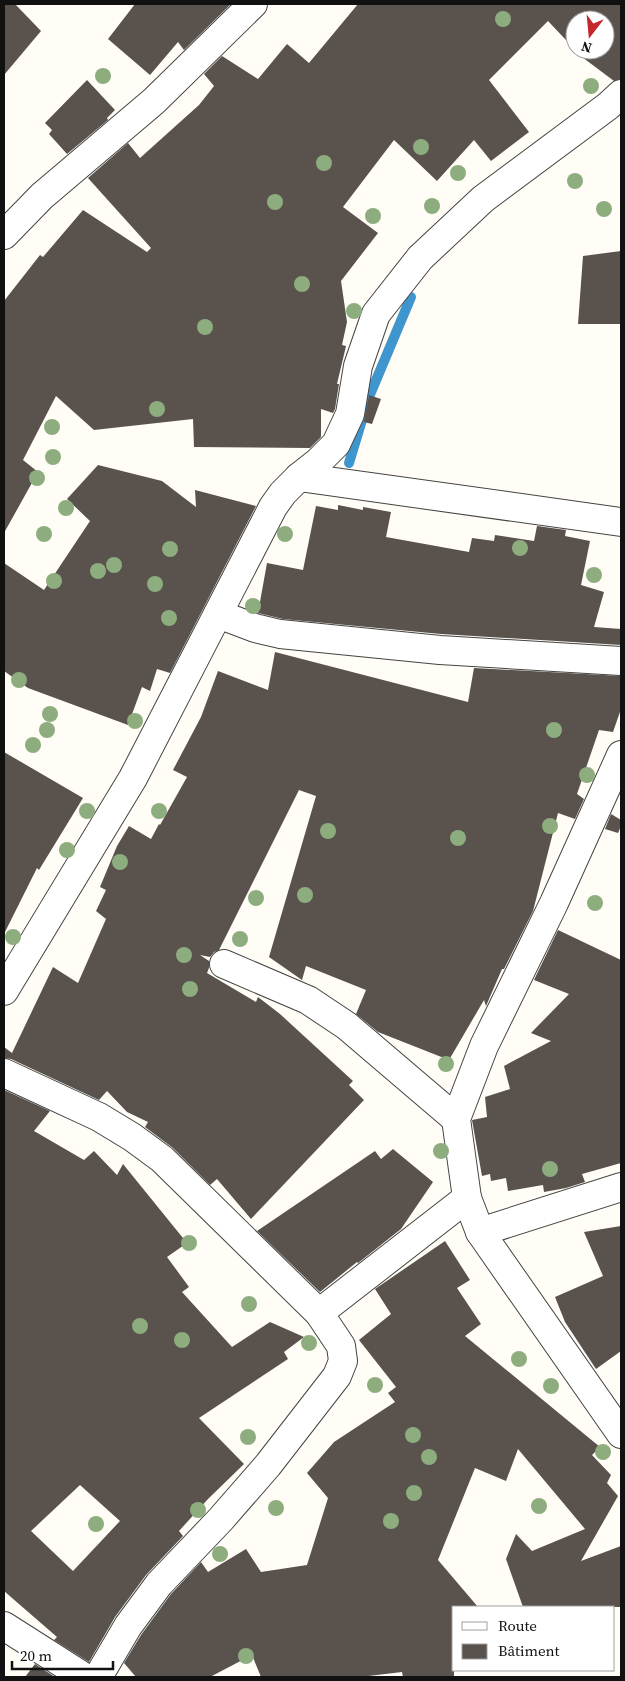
<svg xmlns="http://www.w3.org/2000/svg" width="625" height="1681" viewBox="0 0 625 1681" font-family="'Source Serif 4',serif">
  <style>
    .lines { fill: none; stroke-linecap: round; stroke-linejoin: round }
    .stream { stroke: #3f96cf; stroke-width: 10 }
    .building { fill: #5a524d; fill-rule: evenodd }
    .minor-casing { stroke: #444; stroke-width: 30 }
    .minor { stroke: #fff; stroke-width: 28 }
    .tree { fill: #8dad7f }
  </style>
  <rect width="100%" height="100%" fill="#fffdf5"/>
  <g class="lines">
    <path class="stream" d="M 349,463 L 369,397 L 411,297"/>
  </g>
  <g class="building">
    <path d="M 4,4 L 15,4 L 41,31 L 4,75 Z"/>
    <path d="M 135,4 L 231,4 L 184,50 L 178,42 L 150,75 L 108,39 Z"/>
    <path d="M 358,4 L 621,4 L 621,79 L 614,81 L 582,57 L 548,21 L 489,80 L 529,132 L 491,161 L 474,140 L 437,181 L 394,140 L 343,207 L 378,233 L 341,281 L 347,322 L 342,345 L 346,346 L 337,384 L 339,384 L 335,409 L 333,413 L 321,409 L 321,437 L 310,448 L 194,447 L 193,419 L 94,430 L 56,396 L 23,460 L 38,472 L 4,533 L 4,301 L 40,255 L 43,257 L 83,210 L 147,252 L 151,248 L 88,178 L 128,143 L 140,158 L 199,105 L 214,86 L 204,74 L 222,56 L 258,79 L 287,44 L 309,63 ZM 575,20 L 605,20 L 605,50 L 575,50 Z"/>
    <path d="M 87,80 L 115,110 L 107,118 L 108,120 L 67,154 L 49,134 L 52,130 L 45,123 Z"/>
    <path d="M 621,251 L 621,324 L 578,324 L 583,256 Z"/>
    <path d="M 369,395 L 381,399 L 372,424 L 364,422 Z"/>
    <path d="M 98,465 L 162,481 L 196,507 L 195,490 L 256,506 L 170,673 L 157,669 L 150,691 L 142,687 L 128,725 L 28,688 L 4,671 L 4,563 L 44,590 L 90,521 L 67,499 Z"/>
    <path d="M 338,505 L 363,510 L 363,507 L 391,512 L 386,537 L 469,552 L 472,538 L 494,541 L 495,535 L 534,541 L 537,526 L 566,530 L 565,536 L 590,541 L 581,585 L 604,592 L 594,627 L 621,629 L 621,645 L 441,634 L 283,619 L 258,613 L 267,563 L 303,570 L 316,506 L 338,510 Z"/>
    <path d="M 275,652 L 468,702 L 474,668 L 621,676 L 621,709 L 613,732 L 599,730 L 577,794 L 584,799 L 575,819 L 558,813 L 533,911 L 504,969 L 502,969 L 486,1006 L 484,1000 L 449,1060 L 378,1032 L 356,1014 L 366,990 L 306,966 L 302,980 L 269,957 L 316,796 L 299,790 L 219,950 L 214,952 L 210,957 L 200,955 L 209,961 L 209,968 L 207,973 L 256,1002 L 258,997 L 280,1014 L 353,1081 L 349,1085 L 364,1100 L 251,1219 L 217,1179 L 210,1185 L 173,1148 L 145,1127 L 148,1122 L 127,1112 L 107,1091 L 99,1100 L 11,1059 L 4,1058 L 4,1047 L 12,1053 L 53,967 L 78,983 L 106,919 L 96,911 L 106,890 L 100,887 L 117,846 L 129,826 L 151,839 L 159,824 L 160,825 L 187,777 L 173,770 L 201,717 L 218,671 L 268,690 Z"/>
    <path d="M 4,752 L 83,798 L 39,870 L 37,868 L 4,934 Z"/>
    <path d="M 611,814 L 621,820 L 621,826 L 618,833 L 605,829 Z"/>
    <path d="M 558,930 L 621,960 L 621,1163 L 582,1174 L 585,1182 L 566,1188 L 544,1192 L 543,1185 L 508,1191 L 506,1178 L 491,1181 L 490,1174 L 482,1176 L 472,1120 L 487,1117 L 485,1097 L 510,1089 L 504,1066 L 551,1041 L 531,1033 L 569,994 L 534,980 Z"/>
    <path d="M 4,1090 L 50,1111 L 34,1131 L 84,1160 L 94,1151 L 117,1175 L 123,1164 L 187,1243 L 167,1257 L 189,1287 L 182,1292 L 232,1347 L 270,1322 L 304,1337 L 284,1352 L 288,1359 L 199,1418 L 244,1464 L 208,1499 L 179,1531 L 183,1536 L 146,1575 L 115,1617 L 89,1662 L 54,1640 L 57,1637 L 4,1591 ZM 80,1485 L 120,1521 L 73,1571 L 31,1531 Z"/>
    <path d="M 393,1149 L 433,1182 L 401,1229 L 358,1263 L 357,1262 L 320,1292 L 257,1231 L 375,1151 L 381,1159 Z"/>
    <path d="M 621,1226 L 621,1351 L 596,1369 L 565,1322 L 555,1297 L 603,1276 L 584,1232 Z"/>
    <path d="M 445,1241 L 470,1280 L 457,1288 L 481,1324 L 465,1336 L 600,1447 L 592,1455 L 611,1475 L 607,1483 L 618,1496 L 581,1561 L 621,1546 L 621,1607 L 523,1607 L 506,1559 L 516,1534 L 532,1551 L 585,1529 L 518,1449 L 506,1481 L 475,1468 L 438,1560 L 478,1607 L 454,1607 L 454,1677 L 403,1677 L 402,1672 L 360,1677 L 261,1677 L 252,1655 L 210,1677 L 136,1677 L 124,1663 L 141,1635 L 171,1594 L 201,1562 L 208,1572 L 246,1549 L 261,1572 L 307,1565 L 328,1498 L 307,1473 L 334,1442 L 395,1402 L 388,1393 L 396,1387 L 359,1340 L 391,1314 L 375,1289 Z"/>
    <path d="M 35,1664 L 55,1677 L 25,1677 Z"/>
  </g>
  <g class="lines">
    <g class="minor-casing">
      <g id="minor">
        <path d="M 4,235 L 42,196 L 154,101 L 253,4"/>
        <path d="M 299,477 L 621,522"/>
        <path d="M 218,614 L 255,628 L 280,634 L 440,650 L 621,661"/>
        <path d="M 621,755 L 554,903 L 484,1046 L 456,1119 L 467,1198 L 480,1232 L 621,1434"/>
        <path d="M 224,964 L 308,1000 L 347,1026 L 456,1119"/>
        <path d="M 4,991 L 133,778 L 273,507 L 283,493 L 299,477 L 318,462 L 336,444 L 350,414 L 358,366 L 376,314 L 420,258 L 483,199 L 608,106 L 621,94"/>
        <path d="M 4,1073 L 99,1117 L 132,1137 L 162,1159 L 319,1313"/>
        <path d="M 480,1232 L 621,1187"/>
        <path d="M 4,1626 L 84,1677"/>
        <path d="M 98,1677 L 128,1626 L 159,1584 L 221,1519 L 268,1465 L 337,1376 L 343,1361 L 341,1346 L 319,1313 L 467,1198"/>
      </g>
    </g>
    <use href="#minor" class="minor"/>
  </g>
  <g class="tree">
    <circle cx="503" cy="19" r="8"/>
    <circle cx="103" cy="76" r="8"/>
    <circle cx="591" cy="86" r="8"/>
    <circle cx="421" cy="147" r="8"/>
    <circle cx="324" cy="163" r="8"/>
    <circle cx="458" cy="173" r="8"/>
    <circle cx="575" cy="181" r="8"/>
    <circle cx="275" cy="202" r="8"/>
    <circle cx="432" cy="206" r="8"/>
    <circle cx="604" cy="209" r="8"/>
    <circle cx="373" cy="216" r="8"/>
    <circle cx="302" cy="284" r="8"/>
    <circle cx="354" cy="311" r="8"/>
    <circle cx="205" cy="327" r="8"/>
    <circle cx="157" cy="409" r="8"/>
    <circle cx="52" cy="427" r="8"/>
    <circle cx="53" cy="457" r="8"/>
    <circle cx="37" cy="478" r="8"/>
    <circle cx="66" cy="508" r="8"/>
    <circle cx="44" cy="534" r="8"/>
    <circle cx="285" cy="534" r="8"/>
    <circle cx="520" cy="548" r="8"/>
    <circle cx="170" cy="549" r="8"/>
    <circle cx="114" cy="565" r="8"/>
    <circle cx="98" cy="571" r="8"/>
    <circle cx="594" cy="575" r="8"/>
    <circle cx="54" cy="581" r="8"/>
    <circle cx="155" cy="584" r="8"/>
    <circle cx="253" cy="606" r="8"/>
    <circle cx="169" cy="618" r="8"/>
    <circle cx="19" cy="680" r="8"/>
    <circle cx="50" cy="714" r="8"/>
    <circle cx="135" cy="721" r="8"/>
    <circle cx="47" cy="730" r="8"/>
    <circle cx="554" cy="730" r="8"/>
    <circle cx="33" cy="745" r="8"/>
    <circle cx="587" cy="775" r="8"/>
    <circle cx="87" cy="811" r="8"/>
    <circle cx="159" cy="811" r="8"/>
    <circle cx="550" cy="826" r="8"/>
    <circle cx="328" cy="831" r="8"/>
    <circle cx="458" cy="838" r="8"/>
    <circle cx="67" cy="850" r="8"/>
    <circle cx="120" cy="862" r="8"/>
    <circle cx="305" cy="895" r="8"/>
    <circle cx="256" cy="898" r="8"/>
    <circle cx="595" cy="903" r="8"/>
    <circle cx="13" cy="937" r="8"/>
    <circle cx="240" cy="939" r="8"/>
    <circle cx="184" cy="955" r="8"/>
    <circle cx="190" cy="989" r="8"/>
    <circle cx="446" cy="1064" r="8"/>
    <circle cx="441" cy="1151" r="8"/>
    <circle cx="550" cy="1169" r="8"/>
    <circle cx="189" cy="1243" r="8"/>
    <circle cx="249" cy="1304" r="8"/>
    <circle cx="140" cy="1326" r="8"/>
    <circle cx="182" cy="1340" r="8"/>
    <circle cx="309" cy="1343" r="8"/>
    <circle cx="519" cy="1359" r="8"/>
    <circle cx="375" cy="1385" r="8"/>
    <circle cx="551" cy="1386" r="8"/>
    <circle cx="413" cy="1435" r="8"/>
    <circle cx="248" cy="1437" r="8"/>
    <circle cx="603" cy="1452" r="8"/>
    <circle cx="429" cy="1457" r="8"/>
    <circle cx="414" cy="1493" r="8"/>
    <circle cx="539" cy="1506" r="8"/>
    <circle cx="276" cy="1508" r="8"/>
    <circle cx="198" cy="1510" r="8"/>
    <circle cx="391" cy="1521" r="8"/>
    <circle cx="96" cy="1524" r="8"/>
    <circle cx="220" cy="1554" r="8"/>
    <circle cx="246" cy="1656" r="8"/>
  </g>
  <rect width="625" height="1681" fill="none" stroke="#111111" stroke-width="10"/>
  <rect x="452" y="1606" width="162" height="65" fill="#ffffff" stroke="#a0a0a0"/>
  <rect x="462" y="1622" width="25" height="8" fill="#ffffff" stroke="#a0a0a0"/>
  <text x="498" y="1631" font-size="15" fill="#111111">Route</text>
  <rect x="462" y="1644" width="25" height="15" fill="#5a524d" stroke="#a0a0a0"/>
  <text x="498" y="1656" font-size="15" fill="#111111">Bâtiment</text>
  <g transform="translate(590 35) rotate(196)"><circle r="24" fill="#ffffff" stroke="#a0a0a0"/>
  <path d="M0-4L9 19L0 12L-9 19Z" fill="#c4262e"/>
  <text y="-8" font-size="14" font-weight="bold" text-anchor="middle" fill="#111111">N</text>
  </g>
  <path d="M12 1661v8h101v-8" fill="none" stroke="#111111" stroke-width="2.5"/>
  <text x="20" y="1661" font-size="15" fill="#111111" stroke="#ffffff" stroke-width="4" paint-order="stroke">20 m</text>
</svg>
